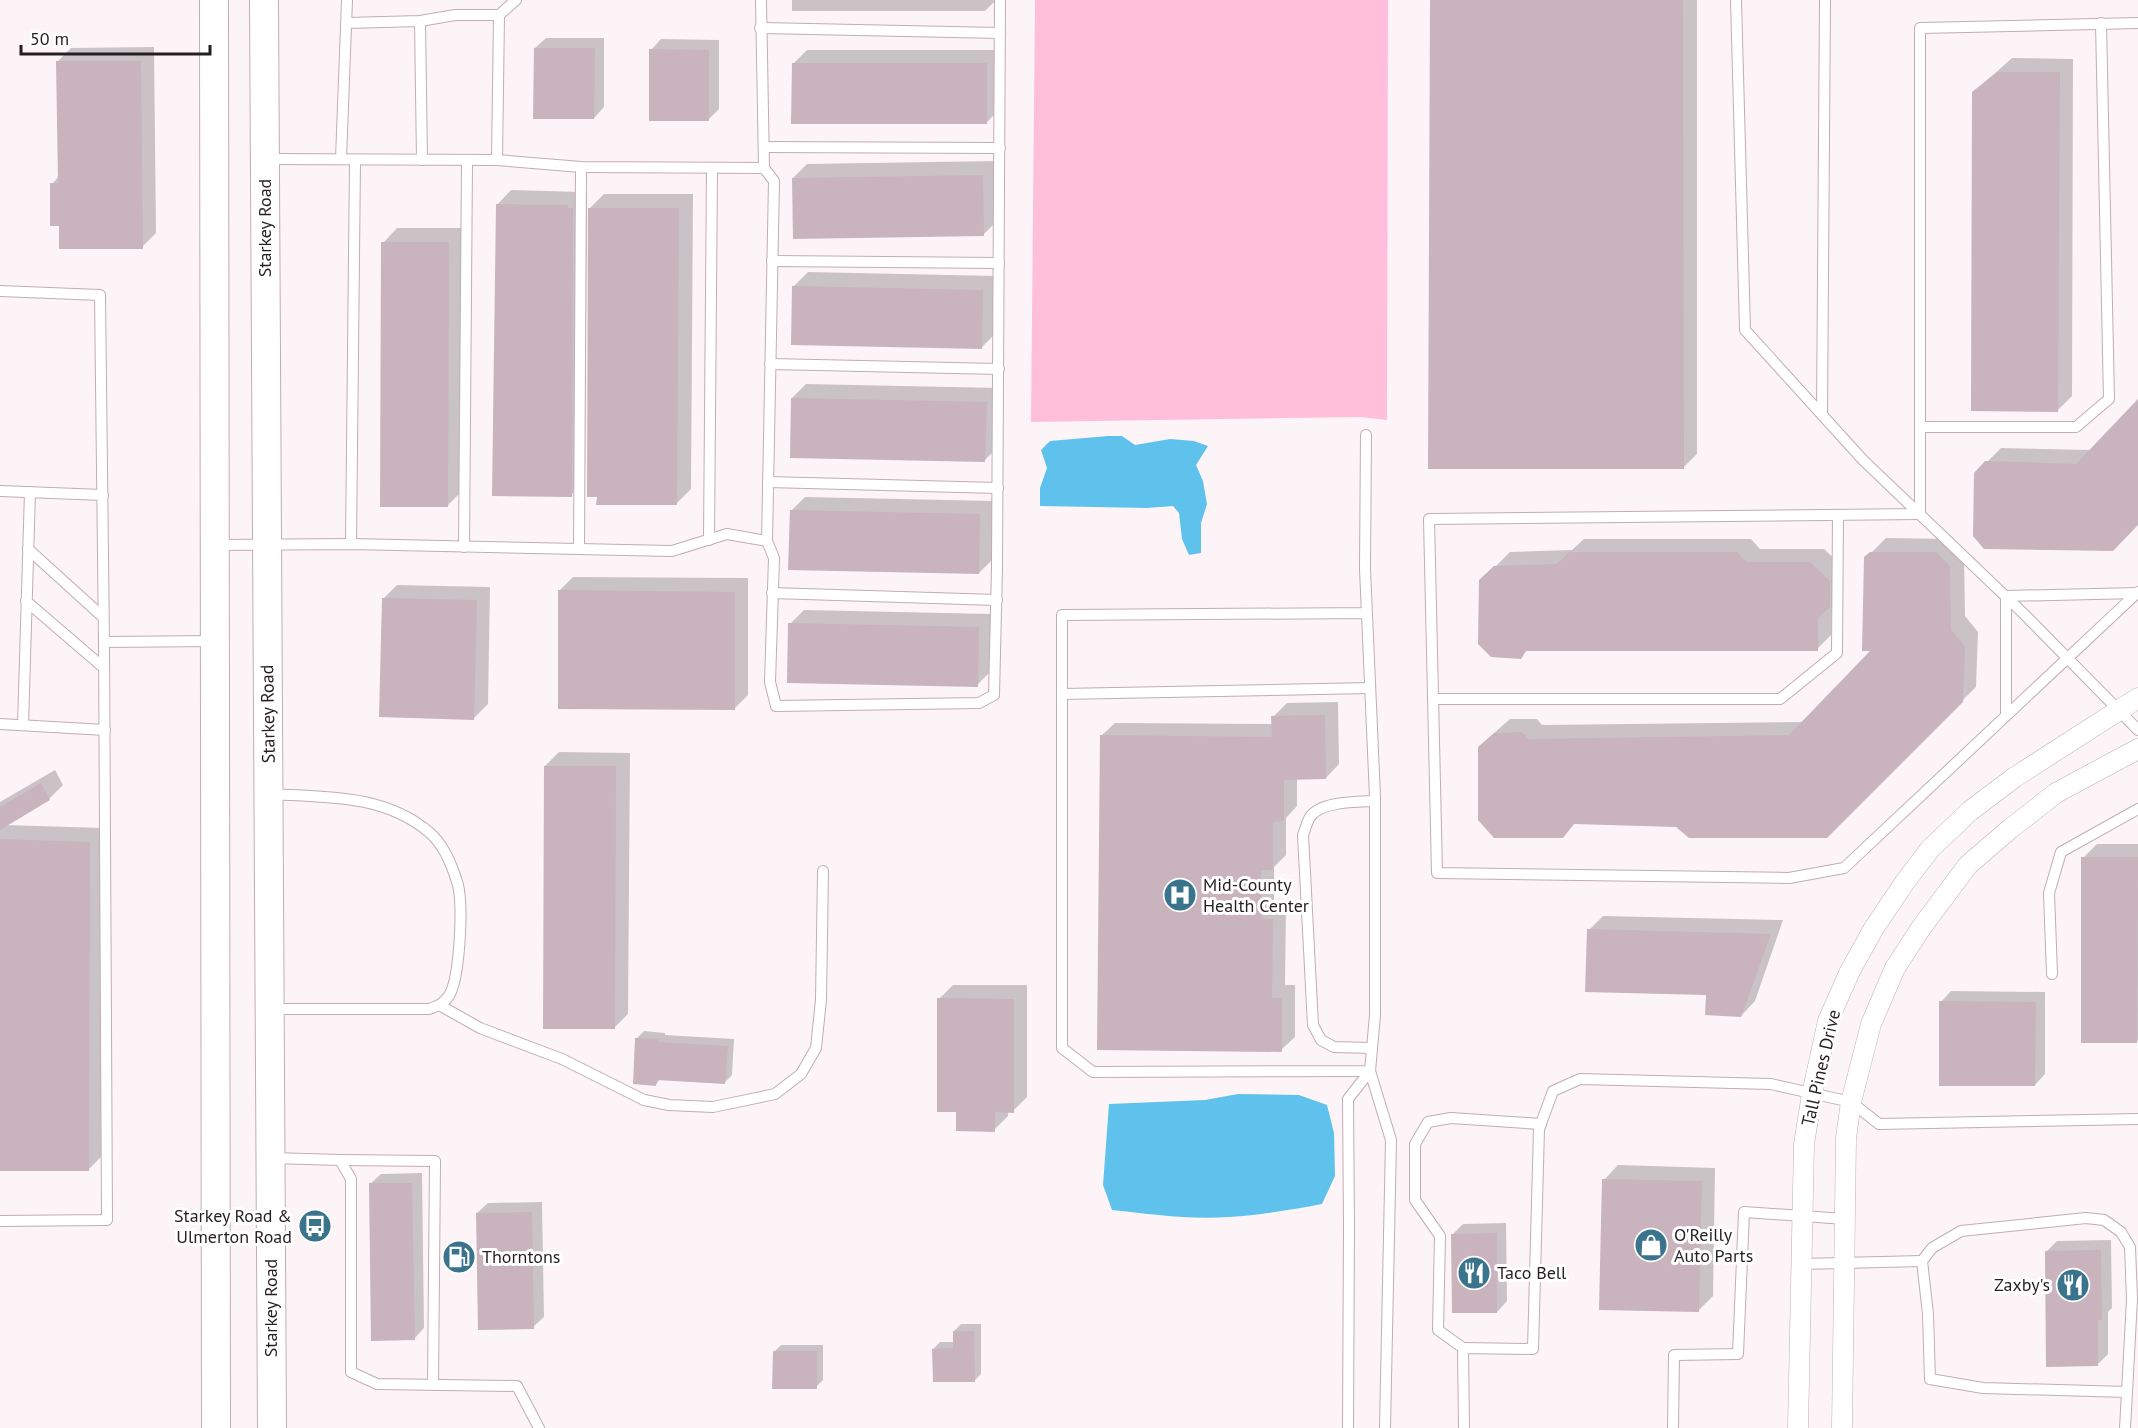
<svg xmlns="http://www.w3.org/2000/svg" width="2138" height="1428" viewBox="0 0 2138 1428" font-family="'PT Sans',sans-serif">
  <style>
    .green { fill: #ffbfdb }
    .water { fill: #5ec2ec }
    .shadow { fill: #0003 }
    .building { fill: #c9b3bc }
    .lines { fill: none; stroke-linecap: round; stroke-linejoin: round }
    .lane-casing { stroke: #c2acb5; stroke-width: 12 }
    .street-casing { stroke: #c2acb5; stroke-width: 21 }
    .secondary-casing { stroke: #c2acb5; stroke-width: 30 }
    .lane { stroke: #fff; stroke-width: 10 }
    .street { stroke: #fff; stroke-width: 20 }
    .secondary { stroke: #fff; stroke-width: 28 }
    .labels { text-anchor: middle; stroke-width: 6; stroke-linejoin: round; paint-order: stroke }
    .street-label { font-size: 18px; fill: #261e22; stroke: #fff }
    .poi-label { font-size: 18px; fill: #261e22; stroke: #fff; text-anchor: start }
  </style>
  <rect width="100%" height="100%" fill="#fdf4f8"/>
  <path class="green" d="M 1035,0 L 1388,0 L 1387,420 L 1360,417 L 1031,422 Z"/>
  <g class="water">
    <path d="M 1108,436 L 1122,436 L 1135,445 L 1170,439 L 1194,441 L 1208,446 L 1196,465 L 1203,481 L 1207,504 L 1201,523 L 1201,553 L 1189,555 L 1182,539 L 1179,513 L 1173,506 L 1147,508 L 1040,506 L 1040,488 L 1047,468 L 1041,450 L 1050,441 Z"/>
    <path d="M 1238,1094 L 1299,1095 L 1327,1105 L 1334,1133 L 1335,1176 L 1322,1204 C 1291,1210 1260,1215 1229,1217 C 1190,1220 1150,1214 1112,1210 L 1103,1185 L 1109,1104 L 1205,1100 Z"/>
  </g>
  <g class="shadow">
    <path d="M 792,0 L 996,0 L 985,11 L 792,11 Z"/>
    <path d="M 1431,0 L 1697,0 L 1697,454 L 1683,468 Z"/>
    <path d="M 546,38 L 604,38 L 604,107 L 594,118 L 535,48 Z"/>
    <path d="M 661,39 L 719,40 L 719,109 L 708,120 L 651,50 Z"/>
    <path d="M 154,47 L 156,233 L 142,247 L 60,224 L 52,184 L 59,176 L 57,62 L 71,48 Z"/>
    <path d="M 807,50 L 1000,50 L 1000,109 L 986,123 L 793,64 Z"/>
    <path d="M 2012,58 L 2073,59 L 2072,396 L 2058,410 L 1973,93 Z"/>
    <path d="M 996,161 L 997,221 L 983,235 L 793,178 L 807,164 Z"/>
    <path d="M 511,190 L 581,192 L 581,194 L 587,194 L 585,481 L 571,495 L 497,205 Z"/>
    <path d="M 604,194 L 693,194 L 691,489 L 677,503 L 590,208 Z"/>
    <path d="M 397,228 L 462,228 L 461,492 L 447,506 L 383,243 Z"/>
    <path d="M 808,272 L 997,276 L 996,333 L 982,347 L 794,286 Z"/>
    <path d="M 806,384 L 1000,388 L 999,446 L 985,460 L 792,398 Z"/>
    <path d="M 2138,401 L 2138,523 L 1975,474 L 2001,448 L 2091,450 Z"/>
    <path d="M 805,497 L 994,501 L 993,559 L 979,573 L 791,511 Z"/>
    <path d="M 1886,538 L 1950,539 L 1964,552 L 1965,616 L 1978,632 L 1976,687 L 1827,836 L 1676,825 L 1575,823 L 1562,836 L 1494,733 L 1510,719 L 1537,719 L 1542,725 L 1804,722 L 1873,649 L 1866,558 Z"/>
    <path d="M 1584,539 L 1751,539 L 1760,549 L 1824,549 L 1843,567 L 1843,592 L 1832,603 L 1831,635 L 1817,649 L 1528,649 L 1520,657 L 1481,581 L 1510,552 L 1572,550 Z"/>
    <path d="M 573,577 L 748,578 L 748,695 L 734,709 L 559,591 Z"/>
    <path d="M 397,585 L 490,587 L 488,704 L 474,718 L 383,599 Z"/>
    <path d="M 804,610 L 992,614 L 991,671 L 977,685 L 790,624 Z"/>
    <path d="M 1338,702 L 1339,764 L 1326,778 L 1297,778 L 1297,806 L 1286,818 L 1286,855 L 1274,867 L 1274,906 L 1286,906 L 1285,985 L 1295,985 L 1295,1037 L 1281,1050 L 1101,736 L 1115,723 L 1273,724 L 1273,717 L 1287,703 Z"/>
    <path d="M 559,752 L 630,753 L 628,1014 L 614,1028 L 545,766 Z"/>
    <path d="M 55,770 L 63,785 L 49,799 L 6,825 L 103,828 L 102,1156 L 88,1170 L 0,1169 L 0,802 Z"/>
    <path d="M 2097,844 L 2138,844 L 2138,1040 L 2136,1042 L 2083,858 Z"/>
    <path d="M 1603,916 L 1783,920 L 1755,1001 L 1741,1016 L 1707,994 L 1589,930 Z"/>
    <path d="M 953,985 L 1027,985 L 1027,1097 L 1013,1111 L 1008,1111 L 1008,1116 L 994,1130 L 957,1111 L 939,999 Z"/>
    <path d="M 1951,991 L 2045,992 L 2045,1074 L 2035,1085 L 1941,1002 Z"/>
    <path d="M 644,1031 L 665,1033 L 665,1035 L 734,1039 L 732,1075 L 725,1082 L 661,1078 L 656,1084 L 637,1038 Z"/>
    <path d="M 1618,1165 L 1715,1168 L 1713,1296 L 1699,1310 L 1604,1180 Z"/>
    <path d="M 422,1173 L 424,1328 L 414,1339 L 370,1184 L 381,1174 Z"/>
    <path d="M 542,1202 L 544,1317 L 533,1327 L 477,1213 L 488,1203 Z"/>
    <path d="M 1506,1223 L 1507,1301 L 1497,1312 L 1453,1234 L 1463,1224 Z"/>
    <path d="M 2111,1240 L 2112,1308 L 2108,1312 L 2108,1354 L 2097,1365 L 2047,1251 L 2057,1241 Z"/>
    <path d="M 961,1324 L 981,1324 L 981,1374 L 975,1380 L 933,1349 L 940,1342 L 955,1342 L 954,1331 Z"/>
    <path d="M 781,1345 L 823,1345 L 823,1380 L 816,1387 L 774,1352 Z"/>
  </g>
  <g class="building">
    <path d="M 1430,0 L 1683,0 L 1684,469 L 1428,469 Z"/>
    <path d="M 534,48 L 595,48 L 594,119 L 533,119 Z"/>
    <path d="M 649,49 L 709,50 L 709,121 L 649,121 Z"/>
    <path d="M 56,61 L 141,61 L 143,249 L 59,249 L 59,226 L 50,226 L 50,183 L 58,183 Z"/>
    <path d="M 792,63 L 987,63 L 987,124 L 791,124 Z"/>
    <path d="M 1997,72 L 2060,72 L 2058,412 L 1971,411 L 1972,92 Z"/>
    <path d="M 983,175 L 984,236 L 793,239 L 792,178 Z"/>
    <path d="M 496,204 L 568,205 L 568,208 L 573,208 L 572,497 L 492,496 Z"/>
    <path d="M 588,208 L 679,208 L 677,505 L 596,505 L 597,497 L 587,497 Z"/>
    <path d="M 381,242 L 449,242 L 448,507 L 380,507 Z"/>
    <path d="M 792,286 L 983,290 L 982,349 L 791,345 Z"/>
    <path d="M 791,398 L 987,402 L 985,462 L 790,458 Z"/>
    <path d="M 2138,399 L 2138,525 L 2113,551 L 1984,549 L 1973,536 L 1974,473 L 1985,461 L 2076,464 Z"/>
    <path d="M 790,510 L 980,514 L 979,574 L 788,570 Z"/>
    <path d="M 1569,552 L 1737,552 L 1746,562 L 1810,562 L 1830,581 L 1830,607 L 1818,618 L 1818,651 L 1526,651 L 1521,659 L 1491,657 L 1478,644 L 1479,580 L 1494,566 L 1557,564 Z"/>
    <path d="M 1870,552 L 1936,552 L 1950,566 L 1951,630 L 1965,646 L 1963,702 L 1827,838 L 1689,838 L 1676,827 L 1574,824 L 1563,838 L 1494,838 L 1478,820 L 1478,747 L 1494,733 L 1522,732 L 1528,739 L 1789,735 L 1870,651 L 1862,651 L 1864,557 Z"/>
    <path d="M 558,590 L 735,592 L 735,710 L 558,709 Z"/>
    <path d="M 382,598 L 477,600 L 474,720 L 379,717 Z"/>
    <path d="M 788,623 L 979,627 L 978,687 L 787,683 Z"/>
    <path d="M 1325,715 L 1326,779 L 1284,780 L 1284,821 L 1273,822 L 1273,870 L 1261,870 L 1261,919 L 1273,919 L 1272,998 L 1282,998 L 1282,1052 L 1097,1050 L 1100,735 L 1272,737 L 1271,716 Z"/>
    <path d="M 544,766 L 616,766 L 615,1029 L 543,1029 Z"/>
    <path d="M 41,783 L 50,800 L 0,830 L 0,807 Z"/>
    <path d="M 0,839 L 90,842 L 89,1171 L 0,1171 Z"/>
    <path d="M 2081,857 L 2138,857 L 2137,1043 L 2081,1043 Z"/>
    <path d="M 1587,929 L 1771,934 L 1741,1017 L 1705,1015 L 1706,995 L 1585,992 Z"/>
    <path d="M 937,998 L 1014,999 L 1014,1113 L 995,1112 L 995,1132 L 956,1131 L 956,1112 L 937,1112 Z"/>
    <path d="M 1939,1001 L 2036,1002 L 2035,1086 L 1939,1086 Z"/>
    <path d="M 635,1038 L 659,1039 L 659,1042 L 728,1046 L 725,1084 L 657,1080 L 656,1086 L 633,1084 Z"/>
    <path d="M 1602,1179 L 1702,1181 L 1699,1312 L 1599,1310 Z"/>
    <path d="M 369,1183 L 412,1183 L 415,1340 L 371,1341 Z"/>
    <path d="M 532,1212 L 534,1329 L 478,1330 L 476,1213 Z"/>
    <path d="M 1497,1233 L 1497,1313 L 1452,1313 L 1451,1234 Z"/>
    <path d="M 2101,1250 L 2102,1320 L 2098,1320 L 2098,1366 L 2046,1367 L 2045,1251 Z"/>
    <path d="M 953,1331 L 974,1331 L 975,1382 L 933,1382 L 932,1349 L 953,1348 Z"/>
    <path d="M 773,1351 L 817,1351 L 817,1389 L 772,1389 Z"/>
  </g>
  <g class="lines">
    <g class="lane-casing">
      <g id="lane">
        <path d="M 761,0 L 764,168"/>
        <path d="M 1736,0 L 1745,330 L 1863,460 L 2024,614 L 2138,730"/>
        <path d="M 420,21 L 422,160"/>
        <path d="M 347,23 L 420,21 L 455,15 L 499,15 L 516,0"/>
        <path d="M 2138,23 L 1920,28 L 1920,514 L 1429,519 L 1437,873 L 1789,878 L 1844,868 L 2138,592"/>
        <path d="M 760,28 L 1000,33"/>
        <path d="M 764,147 L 1000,148"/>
        <path d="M 266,159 L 497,160 L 581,167 L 764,168 L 774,181 L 767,541"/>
        <path d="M 341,159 L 347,0"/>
        <path d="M 497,160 L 499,15"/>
        <path d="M 772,261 L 999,263"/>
        <path d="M 0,291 L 100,295 L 104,642"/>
        <path d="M 770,364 L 999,369"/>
        <path d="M 1822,415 L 1825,0"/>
        <path d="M 1920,427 L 2076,427 L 2109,399 L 2101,23"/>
        <path d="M 1366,435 L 1365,569 L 1375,797 L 1375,1015 L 1370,1071 L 1093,1072 L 1062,1048 L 1062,615 L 1367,613"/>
        <path d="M 768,482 L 998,488"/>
        <path d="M 0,491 L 103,495"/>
        <path d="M 709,540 L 712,169"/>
        <path d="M 351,544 L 355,160"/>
        <path d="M 217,545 L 351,544 L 672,551 L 727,534 L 767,541 L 774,558 L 770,682 L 776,706 L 979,703 L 994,695 L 997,568 L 1000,0"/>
        <path d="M 464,547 L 467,161"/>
        <path d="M 28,549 L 103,617"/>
        <path d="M 579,549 L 581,167"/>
        <path d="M 772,593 L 997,600"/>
        <path d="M 26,601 L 104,668"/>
        <path d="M 1062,694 L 1370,688"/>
        <path d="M 1433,699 L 1780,699 L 1837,653 L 1838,515"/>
        <path d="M 2006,716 L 2006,596 L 2137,593"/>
        <path d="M 0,724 L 105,730"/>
        <path d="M 23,725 L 30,492"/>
        <path d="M 269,794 C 325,797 385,794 430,833 C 444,845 453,868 458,885 C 463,907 460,974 450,994 C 445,1003 438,1006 429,1009 L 271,1009"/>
        <path d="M 2052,974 L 2049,893 L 2061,852 L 2138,809"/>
        <path d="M 441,1006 L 480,1028 L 562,1059 L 644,1100 L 669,1105 L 713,1107 L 775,1094 L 801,1074 L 816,1048 L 821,1000 L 823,871"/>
        <path d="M 1372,1048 L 1334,1047 L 1321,1040 L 1313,1025 L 1303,835 C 1305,830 1307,822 1310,817 C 1321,801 1358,802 1375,801"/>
        <path d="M 272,1158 L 340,1160 L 351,1179 L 351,1372 L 377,1384 L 517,1386 L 539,1428"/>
        <path d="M 340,1160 L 435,1161 L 433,1385"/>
        <path d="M 0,1221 L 107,1220 L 104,642 L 215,641"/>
        <path d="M 1801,1264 L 1922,1261"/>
        <path d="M 1463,1348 L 1438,1330 L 1440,1236 L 1415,1200 L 1415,1144 L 1428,1122 L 1451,1118 L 1541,1124"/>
        <path d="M 1348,1428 L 1349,1227 L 1348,1099 L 1370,1071 L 1391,1140 L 1385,1428"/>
        <path d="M 1464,1428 L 1463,1348 L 1533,1349 L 1539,1129 L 1553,1091 L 1580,1079 L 1771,1084 L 1851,1102 L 1879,1124 L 2138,1119"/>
        <path d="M 1673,1428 L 1674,1355 L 1738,1354 L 1744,1212 L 1845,1219"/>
        <path d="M 2125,1428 L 2127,1392 L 1983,1388 L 1930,1379 L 1928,1314 L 1922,1261 L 1932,1248 L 1961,1231 L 2086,1218 L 2104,1220 L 2121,1232 L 2130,1247 L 2132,1299 L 2127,1392"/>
      </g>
    </g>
    <g class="street-casing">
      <g id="street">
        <path d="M 1798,1428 L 1804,1144 L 1812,1094 L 1828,1021 L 1850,971 L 1874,928 L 1905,882 L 1930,849 L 1970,811 L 2015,777 L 2138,698"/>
        <path d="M 1842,1428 L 1846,1138 L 1851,1102 L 1871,1024 L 1895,968 L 1921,928 L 1968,865 L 2010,829 L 2056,793 L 2138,749"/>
      </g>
    </g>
    <g class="secondary-casing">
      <g id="secondary">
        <path d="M 214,0 L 216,1428"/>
        <path d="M 264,0 L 272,1428"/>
      </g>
    </g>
    <use href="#lane" class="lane"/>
    <use href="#street" class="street"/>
    <use href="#secondary" class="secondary"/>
  </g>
  <defs>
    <g id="hospital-disc" transform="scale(1.725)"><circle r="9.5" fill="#39738c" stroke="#fff"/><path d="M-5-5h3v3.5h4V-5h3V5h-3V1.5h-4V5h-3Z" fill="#fff"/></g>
    <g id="bus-disc" transform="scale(1.725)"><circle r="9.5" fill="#39738c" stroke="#fff"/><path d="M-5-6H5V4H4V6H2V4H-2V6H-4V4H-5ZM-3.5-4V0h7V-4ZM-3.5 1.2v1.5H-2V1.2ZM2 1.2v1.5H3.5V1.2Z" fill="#fff"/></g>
    <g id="shop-disc" transform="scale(1.725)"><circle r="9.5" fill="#39738c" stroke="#fff"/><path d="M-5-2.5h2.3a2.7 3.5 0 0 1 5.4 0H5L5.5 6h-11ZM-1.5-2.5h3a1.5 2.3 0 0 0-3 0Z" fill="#fff"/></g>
    <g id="fuel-disc" transform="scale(1.725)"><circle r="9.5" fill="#39738c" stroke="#fff"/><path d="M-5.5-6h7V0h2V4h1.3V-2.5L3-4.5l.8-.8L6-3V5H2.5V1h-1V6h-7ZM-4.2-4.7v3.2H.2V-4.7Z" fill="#fff"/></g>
    <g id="restaurant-disc" transform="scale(1.725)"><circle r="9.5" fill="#39738c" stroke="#fff"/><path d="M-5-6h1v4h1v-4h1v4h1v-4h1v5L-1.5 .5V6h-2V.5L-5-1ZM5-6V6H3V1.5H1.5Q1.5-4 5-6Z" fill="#fff"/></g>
  </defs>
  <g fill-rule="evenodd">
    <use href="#hospital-disc" x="1180" y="895"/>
    <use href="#bus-disc" x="315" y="1226"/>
    <use href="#shop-disc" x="1651" y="1245"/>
    <use href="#fuel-disc" x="459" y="1257"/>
    <use href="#restaurant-disc" x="1474" y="1273"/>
    <use href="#restaurant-disc" x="2073" y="1285"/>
  </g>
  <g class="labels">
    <g class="street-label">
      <text transform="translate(265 228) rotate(-90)" y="6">Starkey Road</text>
      <text transform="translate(268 714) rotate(-91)" y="6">Starkey Road</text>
      <text transform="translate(1821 1068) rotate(-77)" y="6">Tall Pines Drive</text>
      <text transform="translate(271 1308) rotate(-90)" y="6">Starkey Road</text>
    </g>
    <g class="poi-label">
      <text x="1203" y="891">Mid-County<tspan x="1203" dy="21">Health Center</tspan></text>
      <text x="292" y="1222" text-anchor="end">Starkey Road &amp;<tspan x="292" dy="21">Ulmerton Road</tspan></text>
      <text x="1674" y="1241">O'Reilly<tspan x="1674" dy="21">Auto Parts</tspan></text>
      <text x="482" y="1263">Thorntons</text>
      <text x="1497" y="1279">Taco Bell</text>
      <text x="2050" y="1291" text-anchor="end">Zaxby's</text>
    </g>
  </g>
  <path d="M21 45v9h189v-9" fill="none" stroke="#261e22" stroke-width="3"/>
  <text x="30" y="45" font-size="18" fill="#261e22" stroke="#ffffff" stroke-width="4.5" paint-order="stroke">50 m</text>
</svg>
